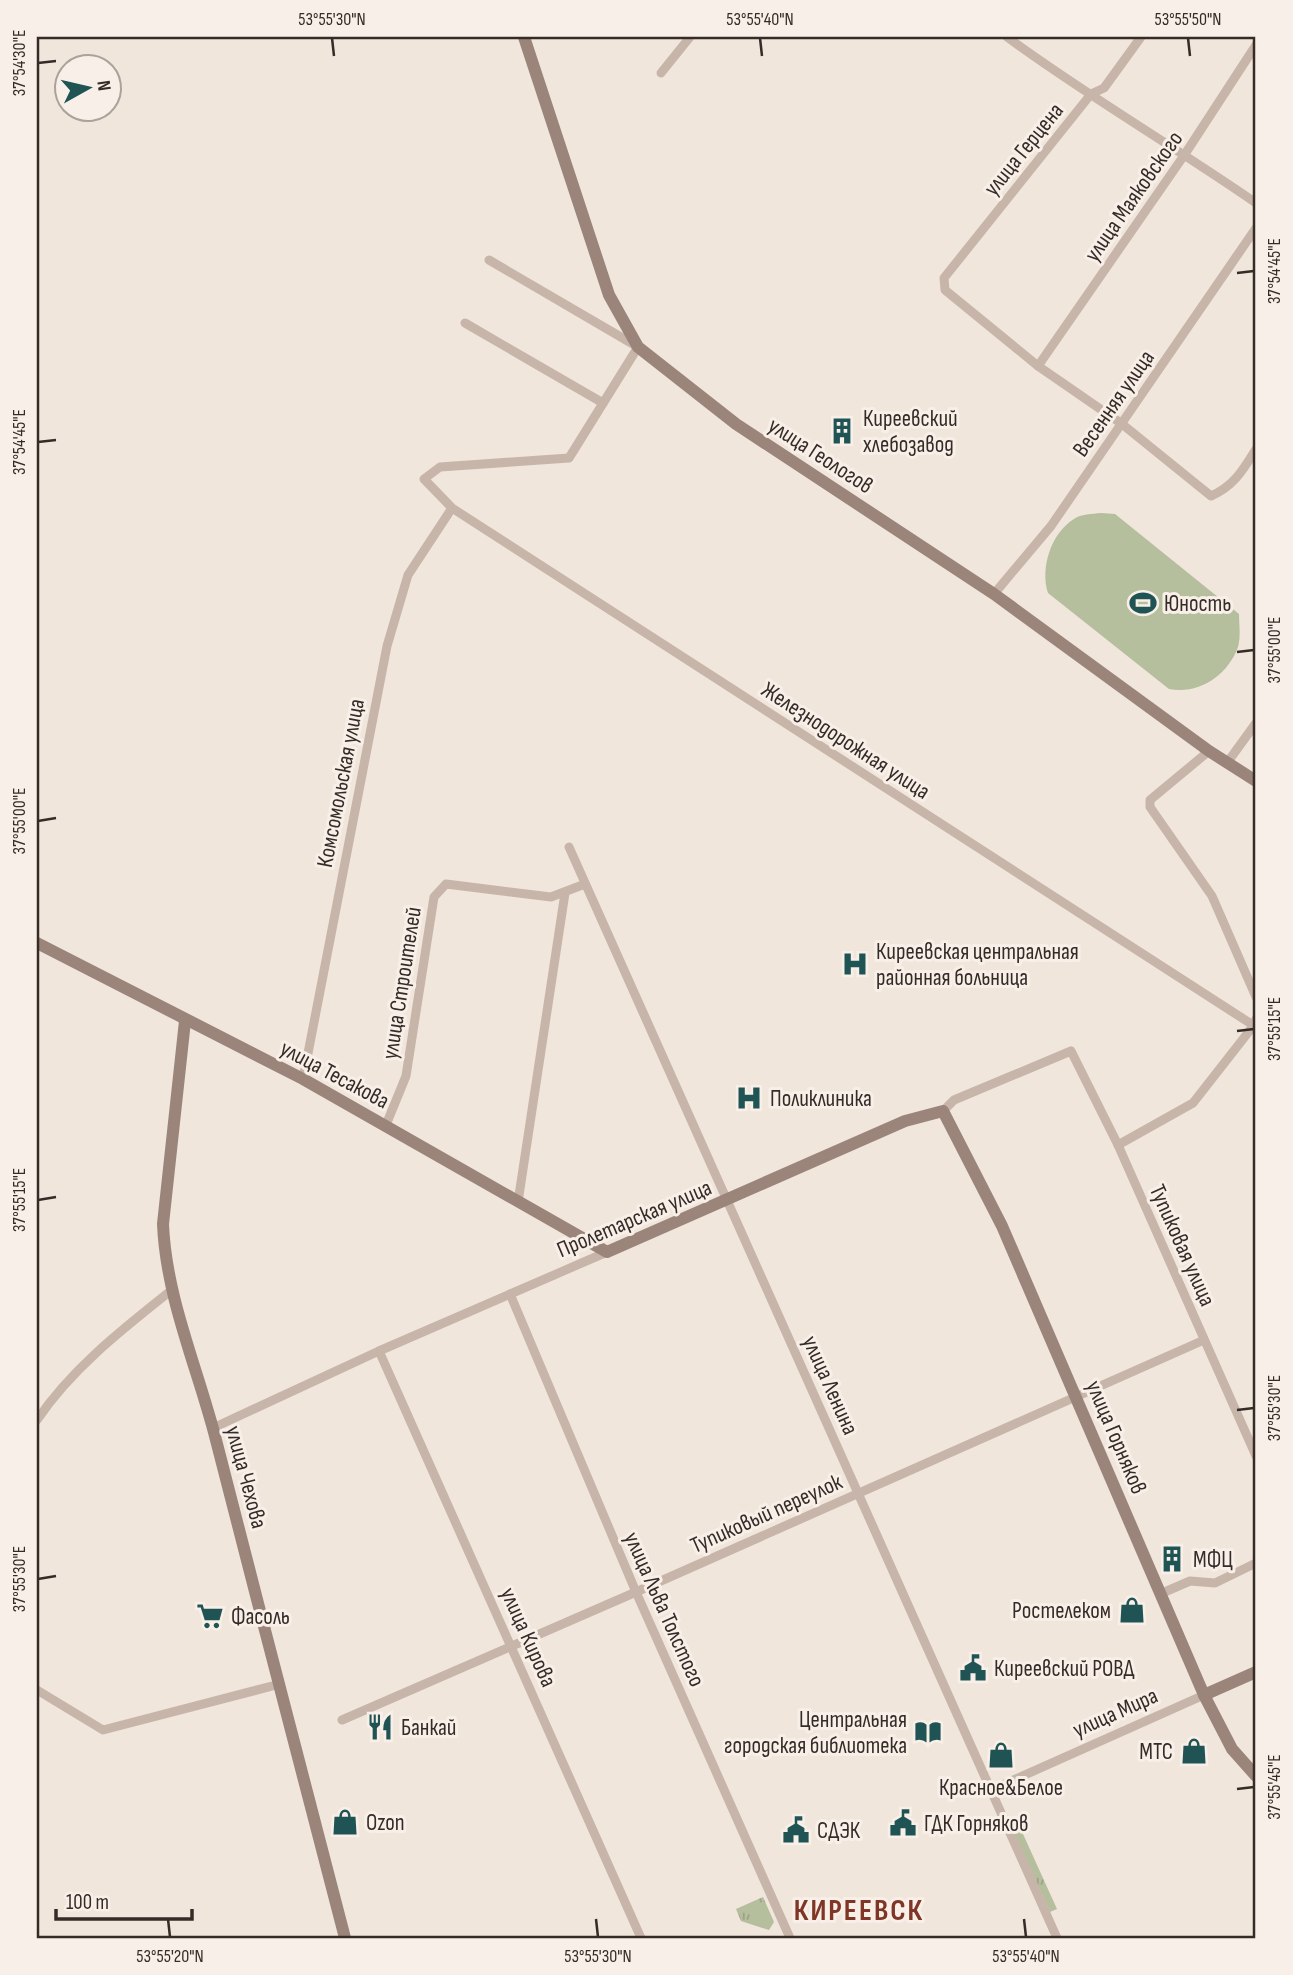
<svg xmlns="http://www.w3.org/2000/svg" width="1293" height="1975" viewBox="0 0 1293 1975" font-family="'Sofia Sans Condensed',sans-serif">
  <style>
    .grass { fill: url(#grass-tufts) }
    .pitch { fill: #b5be9d }
    .lines { fill: none; stroke-linecap: round; stroke-linejoin: round }
    .street { stroke: #c8b5a9; stroke-width: 9 }
    .secondary { stroke: #9b847a; stroke-width: 12 }
    .ticks { fill: none; stroke: #352c28; stroke-width: 2.5 }
    .labels { text-anchor: middle; stroke-width: 6; stroke-linejoin: round; paint-order: stroke }
    .street-label { font-size: 23px; fill: #352c28; stroke: #f8f0e8 }
    .poi-label { font-size: 23px; fill: #352c28; stroke: #f8f0e8; text-anchor: start }
    .district-label { font-size: 30px; font-weight: bold; letter-spacing: 2px; fill: #7f3626; stroke: #f8f0e8 }
    .neatline { fill: none; stroke: #352c28; stroke-width: 2.5 }
    .ticks-label { font-size: 18px; text-anchor: middle; fill: #352c28 }
  </style>
  <defs>
    <pattern id="grass-tufts" width="24" height="20" patternUnits="userSpaceOnUse" patternTransform="scale(1.75)"><rect width="24" height="20" fill="#b5be9d"/><path d="M3 7l-1-3M5 7V3M7 7l1-3M15 17l-1-3M17 17v-4M19 17l1-3" fill="none" stroke="#9ca387"/></pattern>
  </defs>
  <rect width="100%" height="100%" fill="#f0e6dc"/>
  <g class="grass">
    <path d="M 1018,1823 L 1057,1909 L 1050,1912 L 1011,1826 Z"/>
    <path d="M 763,1897 L 774,1922 L 769,1930 L 741,1921 L 736,1909 Z"/>
  </g>
  <path class="pitch" d="M 1101,513 L 1115,514 L 1239,614 C 1239,624 1241,637 1238,647 C 1228,675 1199,695 1169,689 L 1048,593 C 1040,568 1051,533 1074,519 C 1081,514 1092,514 1101,513 Z"/>
  <g class="lines">
    <g class="street">
      <path d="M 1007,37 C 1087,96 1174,146 1256,203"/>
      <path d="M 1141,37 L 1104,88 L 1091,94 L 944,278 L 945,290 L 1038,366 L 1122,424 L 1211,496 C 1234,486 1243,470 1256,449"/>
      <path d="M 661,73 L 690,37"/>
      <path d="M 489,260 L 638,347 L 569,458 L 440,467 L 424,479 L 452,508 L 1256,1027"/>
      <path d="M 465,323 L 603,403"/>
      <path d="M 1038,366 L 1185,154 L 1256,45"/>
      <path d="M 994,594 L 1051,526 L 1256,228"/>
      <path d="M 1209,751 L 1150,800 L 1150,807 L 1212,896 L 1256,997"/>
      <path d="M 1227,763 L 1256,723"/>
      <path d="M 569,847 L 1057,1938"/>
      <path d="M 303,1079 L 387,646 L 408,575 L 452,508"/>
      <path d="M 943,1111 L 954,1100 L 1071,1051 L 1118,1145 L 1256,1456"/>
      <path d="M 386,1125 L 406,1076 L 434,897 L 446,884 L 551,897 L 585,884"/>
      <path d="M 1118,1145 L 1193,1103 L 1254,1025 L 1256,1019"/>
      <path d="M 518,1202 L 565,893"/>
      <path d="M 510,1294 L 636,1592 L 790,1938"/>
      <path d="M 379,1351 L 641,1938"/>
      <path d="M 37,1420 C 72,1368 124,1328 173,1289"/>
      <path d="M 213,1428 L 379,1351 L 607,1252"/>
      <path d="M 1160,1594 L 1190,1581 L 1215,1583 L 1256,1563"/>
      <path d="M 37,1690 L 103,1730 L 280,1684"/>
      <path d="M 342,1720 L 636,1592 L 1204,1340"/>
      <path d="M 991,1790 L 1204,1695"/>
    </g>
    <g class="secondary">
      <path d="M 524,37 L 609,295 L 638,347 L 736,424 L 994,594 L 1209,751 L 1256,781"/>
      <path d="M 37,943 L 303,1079 L 607,1252 L 905,1121 L 943,1111 L 1002,1226 L 1204,1695 L 1232,1749 L 1256,1776"/>
      <path d="M 185,1021 L 163,1224 C 166,1298 198,1369 216,1440 C 259,1606 301,1773 345,1938"/>
      <path d="M 1204,1695 L 1256,1672"/>
    </g>
  </g>
  <path class="ticks" d="M 332,38 L 334,56M 760,38 L 762,56M 1188,38 L 1190,56M 38,63 L 56,61M 1237,273 L 1254,271M 38,442 L 56,440M 1237,652 L 1254,650M 38,821 L 56,818M 1237,1031 L 1254,1029M 38,1200 L 56,1197M 1237,1410 L 1254,1408M 38,1579 L 56,1576M 1237,1789 L 1254,1787M 168,1919 L 170,1937M 596,1919 L 598,1937M 1024,1919 L 1026,1937"/>
  <defs>
    <g id="building-bare" transform="scale(2.1)"><path d="M-4-6H4V6H1V3H-1V6H-4ZM-2.5-4.3h1.7v1.8h-1.7ZM.8-4.3h1.7v1.8H.8ZM-2.5-1h1.7V.8h-1.7ZM.8-1h1.7V.8H.8Z" fill="#205454" stroke="#f8f0e8" stroke-width="2.5" paint-order="stroke"/></g>
    <g id="stadium-bare" transform="scale(2.1)"><path d="M0-5a6.5 5 0 1 0 0 10a6.5 5 0 1 0 0-10ZM-3.5-1.8h7v3.6h-7Z" fill="#205454" stroke="#f8f0e8" stroke-width="2.5" paint-order="stroke"/></g>
    <g id="hospital-bare" transform="scale(2.1)"><path d="M-5-5h3v3.5h4V-5h3V5h-3V1.5h-4V5h-3Z" fill="#205454" stroke="#f8f0e8" stroke-width="2.5" paint-order="stroke"/></g>
    <g id="shop-bare" transform="scale(2.1)"><path d="M-5-2.5h2.3a2.7 3.5 0 0 1 5.4 0H5L5.5 6h-11ZM-1.5-2.5h3a1.5 2.3 0 0 0-3 0Z" fill="#205454" stroke="#f8f0e8" stroke-width="2.5" paint-order="stroke"/></g>
    <g id="supermarket-bare" transform="scale(2.1)"><path d="M-6-5.5h2.5l.6 2H6L4.5 2H-2.5L-4.4-4H-6ZM-1.5 3.2a1.3 1.3 0 1 0 .1 0ZM3 3.2a1.3 1.3 0 1 0 .1 0Z" fill="#205454" stroke="#f8f0e8" stroke-width="2.5" paint-order="stroke"/></g>
    <g id="civic-bare" transform="scale(2.1)"><path d="M-.6-6.5H3V-4.5H.6V-3L4-1V1h2V6H-6V1h2V-1L-.6-3ZM-1.2 2.5V6h2.4V2.5Z" fill="#205454" stroke="#f8f0e8" stroke-width="2.5" paint-order="stroke"/></g>
    <g id="restaurant-bare" transform="scale(2.1)"><path d="M-5-6h1v4h1v-4h1v4h1v-4h1v5L-1.5 .5V6h-2V.5L-5-1ZM5-6V6H3V1.5H1.5Q1.5-4 5-6Z" fill="#205454" stroke="#f8f0e8" stroke-width="2.5" paint-order="stroke"/></g>
    <g id="library-bare" transform="scale(2.1)"><path d="M-6-4Q-3-5.5-.7-3.5V5Q-3 3-6 4ZM6-4Q3-5.5 .7-3.5V5Q3 3 6 4Z" fill="#205454" stroke="#f8f0e8" stroke-width="2.5" paint-order="stroke"/></g>
  </defs>
  <g fill-rule="evenodd">
    <use href="#building-bare" x="842" y="431"/>
    <use href="#stadium-bare" x="1143" y="603"/>
    <use href="#hospital-bare" x="855" y="964"/>
    <use href="#hospital-bare" x="749" y="1098"/>
    <use href="#building-bare" x="1172" y="1559"/>
    <use href="#shop-bare" x="1132" y="1610"/>
    <use href="#supermarket-bare" x="210" y="1616"/>
    <use href="#civic-bare" x="973" y="1668"/>
    <use href="#restaurant-bare" x="380" y="1727"/>
    <use href="#library-bare" x="928" y="1732"/>
    <use href="#shop-bare" x="1194" y="1751"/>
    <use href="#shop-bare" x="1001" y="1755"/>
    <use href="#shop-bare" x="345" y="1822"/>
    <use href="#civic-bare" x="903" y="1823"/>
    <use href="#civic-bare" x="796" y="1830"/>
  </g>
  <g class="labels">
    <g class="street-label">
      <text transform="translate(1023 149) rotate(-51)" y="8">улица Герцена</text>
      <text transform="translate(1133 196) rotate(-55)" y="8">улица Маяковского</text>
      <text transform="translate(1113 403) rotate(-55)" y="8">Весенняя улица</text>
      <text transform="translate(821 455) rotate(33)" y="8">улица Геологов</text>
      <text transform="translate(846 740) rotate(33)" y="8">Железнодорожная улица</text>
      <text transform="translate(340 783) rotate(-79)" y="8">Комсомольская улица</text>
      <text transform="translate(401 983) rotate(-81)" y="8">улица Строителей</text>
      <text transform="translate(335 1074) rotate(28)" y="8">улица Тесакова</text>
      <text transform="translate(634 1218) rotate(-23)" y="8">Пролетарская улица</text>
      <text transform="translate(1183 1245) rotate(66)" y="8">Тупиковая улица</text>
      <text transform="translate(831 1385) rotate(66)" y="8">улица Ленина</text>
      <text transform="translate(1117 1437) rotate(67)" y="8">улица Горняков</text>
      <text transform="translate(247 1477) rotate(75)" y="8">улица Чехова</text>
      <text transform="translate(766 1513) rotate(-24)" y="8">Тупиковый переулок</text>
      <text transform="translate(665 1609) rotate(66)" y="8">улица Льва Толстого</text>
      <text transform="translate(529 1637) rotate(66)" y="8">улица Кирова</text>
      <text transform="translate(1115 1712) rotate(-24)" y="8">улица Мира</text>
    </g>
    <g class="poi-label">
      <text x="863" y="426">Киреевский<tspan x="863" dy="26">хлебозавод</tspan></text>
      <text x="1164" y="611">Юность</text>
      <text x="876" y="959">Киреевская центральная<tspan x="876" dy="26">районная больница</tspan></text>
      <text x="770" y="1106">Поликлиника</text>
      <text x="1193" y="1567">МФЦ</text>
      <text x="1111" y="1618" text-anchor="end">Ростелеком</text>
      <text x="231" y="1624">Фасоль</text>
      <text x="994" y="1676">Киреевский РОВД</text>
      <text x="907" y="1727" text-anchor="end">Центральная<tspan x="907" dy="26">городская библиотека</tspan></text>
      <text x="401" y="1735">Банкай</text>
      <text x="1173" y="1759" text-anchor="end">МТС</text>
      <text x="1001" y="1795" text-anchor="middle">Красное&amp;Белое</text>
      <text x="366" y="1830">Ozon</text>
      <text x="924" y="1831">ГДК Горняков</text>
      <text x="817" y="1838">СДЭК</text>
    </g>
    <g class="district-label">
      <text x="859" y="1920">КИРЕЕВСК</text>
    </g>
  </g>
  <rect width="1293" height="1975" fill="none" stroke="#f8f0e8" stroke-width="77"/>
  <g transform="translate(88 88) rotate(82)"><circle r="33" fill="#f8f0e8" stroke="#aaa29b" stroke-width="2"/>
  <path d="M0-5L12 26L0 18L-12 26Z" fill="#205454"/>
  <text y="-10" font-size="19" font-weight="bold" text-anchor="middle" fill="#352c28">N</text>
  </g>
  <path d="M56 1909v10h136v-10" fill="none" stroke="#352c28" stroke-width="3.5"/>
  <text x="66" y="1909" font-size="21" fill="#352c28" stroke="#f8f0e8" stroke-width="5" paint-order="stroke">100 m</text>
  <rect x="38" y="38" width="1216" height="1899" class="neatline"/>
  <g class="ticks-label">
    <text x="332" y="25">53°55'30"N</text>
    <text x="760" y="25">53°55'40"N</text>
    <text x="1188" y="25">53°55'50"N</text>
    <text transform="translate(19 63) rotate(-90)" y="6">37°54'30"E</text>
    <text transform="translate(1274 271) rotate(-90)" y="6">37°54'45"E</text>
    <text transform="translate(19 442) rotate(-90)" y="6">37°54'45"E</text>
    <text transform="translate(1274 650) rotate(-90)" y="6">37°55'00"E</text>
    <text transform="translate(19 821) rotate(-90)" y="6">37°55'00"E</text>
    <text transform="translate(1274 1029) rotate(-90)" y="6">37°55'15"E</text>
    <text transform="translate(19 1200) rotate(-90)" y="6">37°55'15"E</text>
    <text transform="translate(1274 1408) rotate(-90)" y="6">37°55'30"E</text>
    <text transform="translate(19 1579) rotate(-90)" y="6">37°55'30"E</text>
    <text transform="translate(1274 1787) rotate(-90)" y="6">37°55'45"E</text>
    <text x="170" y="1962">53°55'20"N</text>
    <text x="598" y="1962">53°55'30"N</text>
    <text x="1026" y="1962">53°55'40"N</text>
  </g>
</svg>
